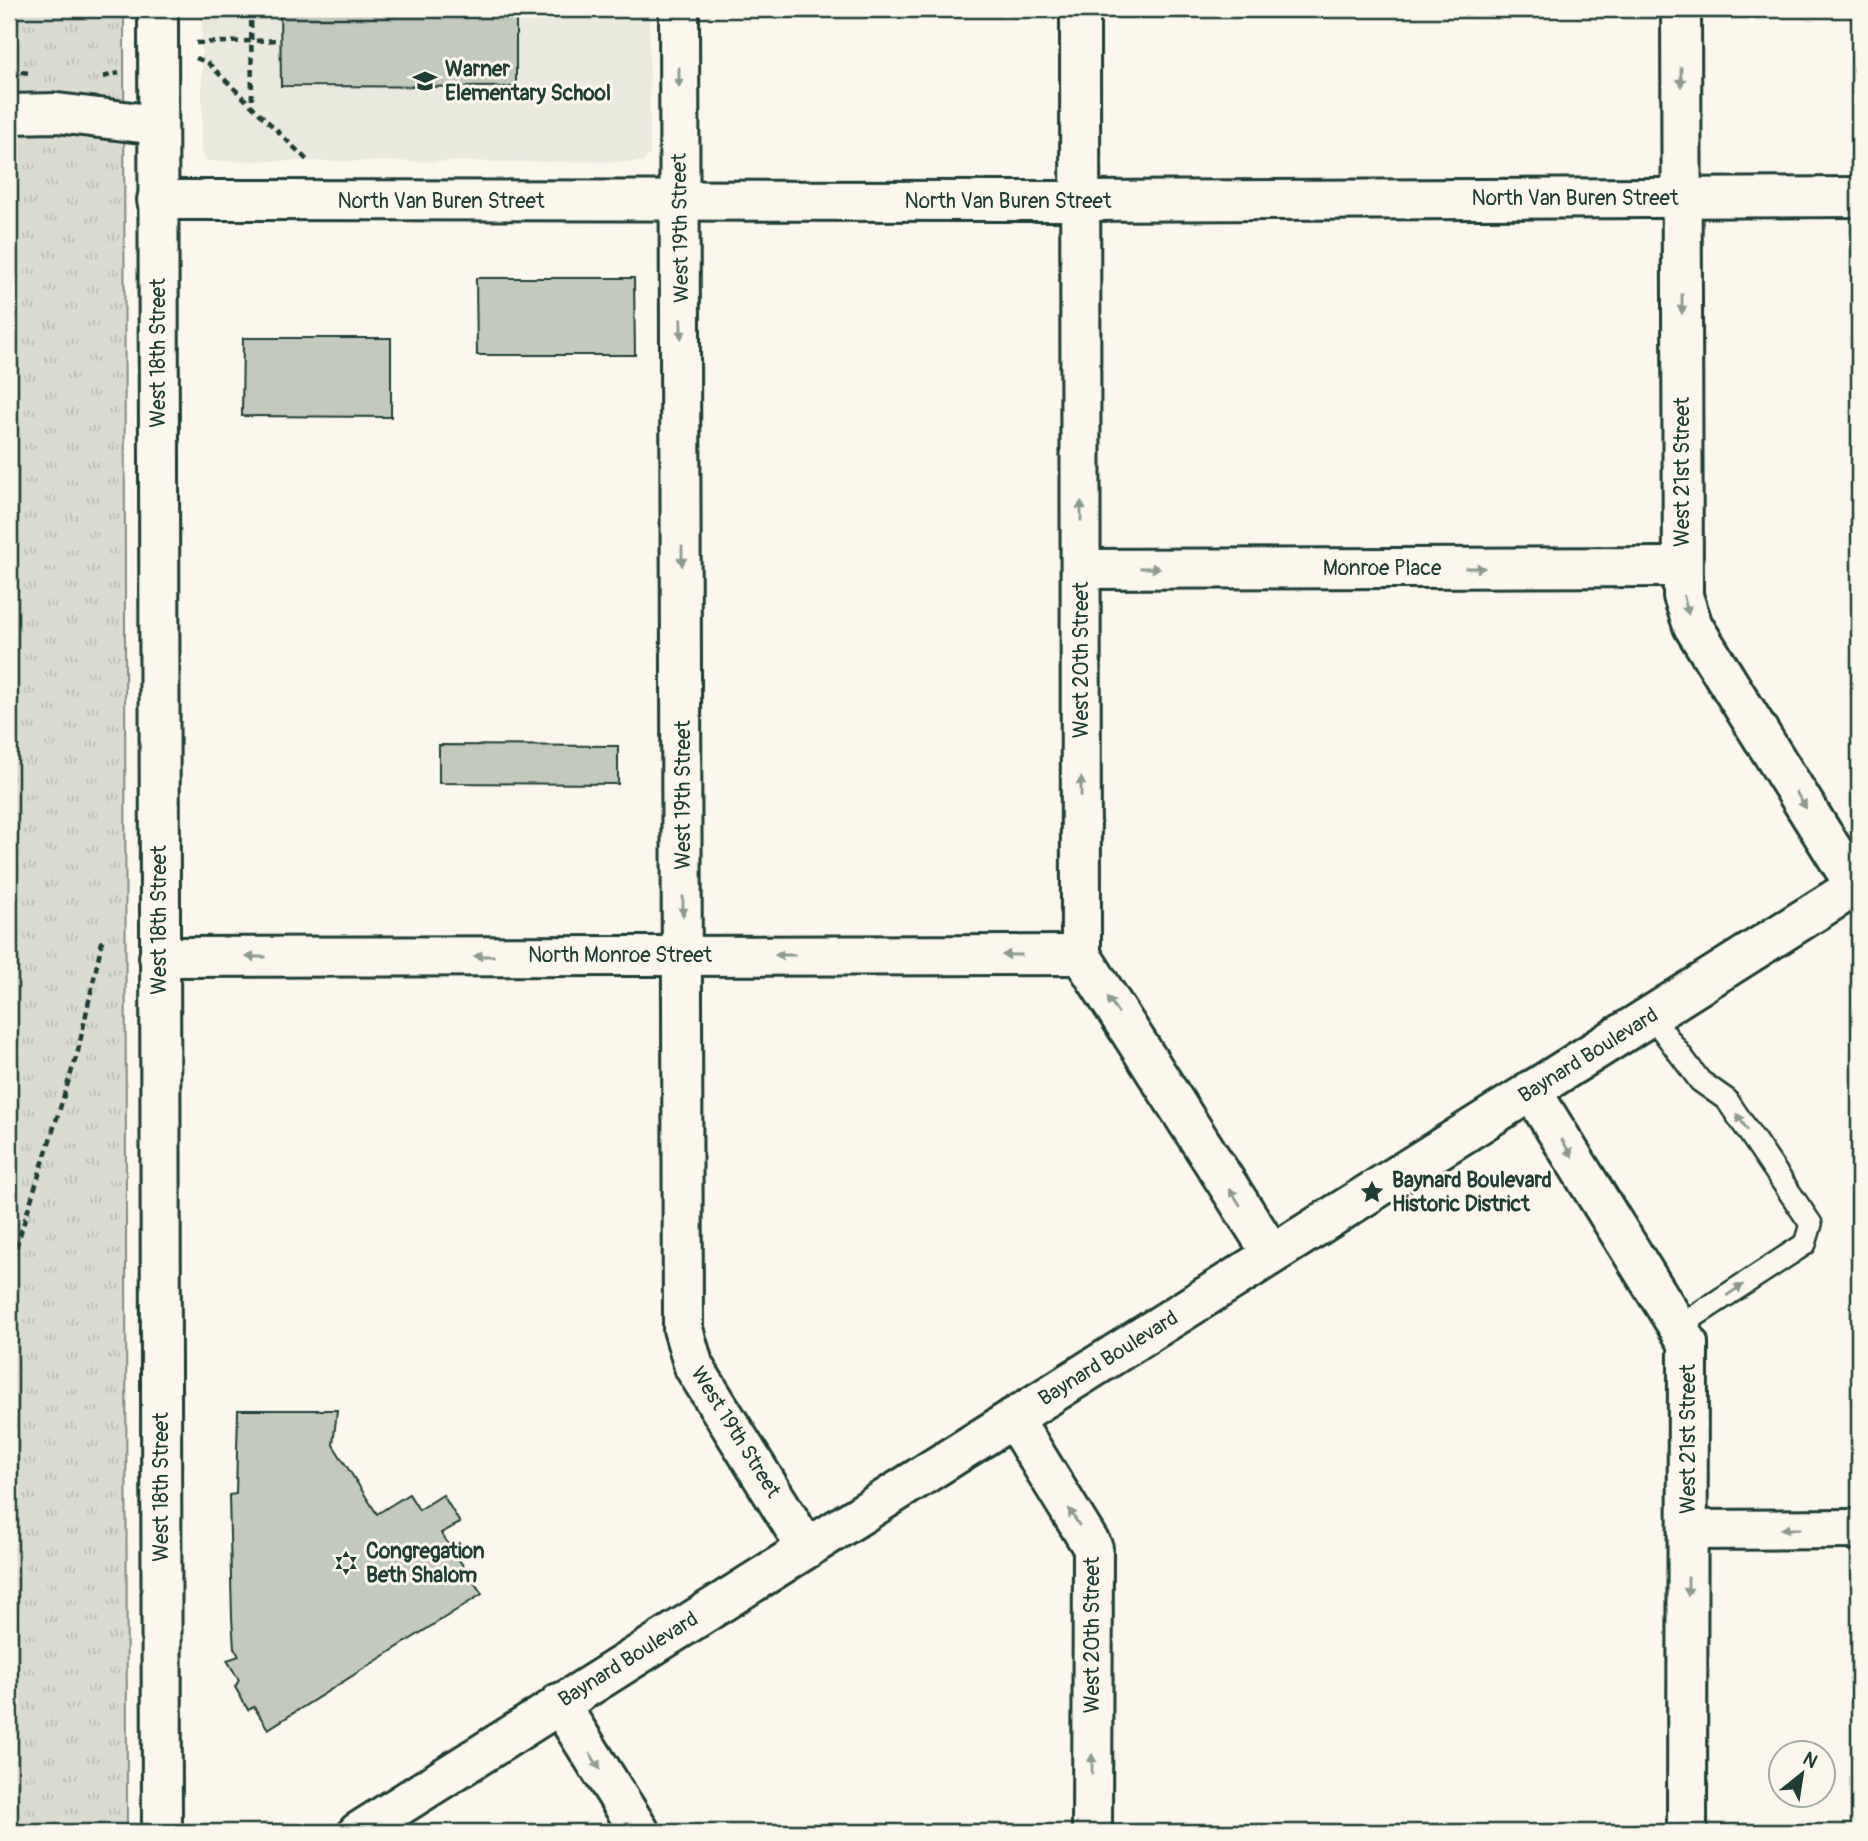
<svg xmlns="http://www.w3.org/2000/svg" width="1868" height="1841" viewBox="0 0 1868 1841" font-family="Pangolin,sans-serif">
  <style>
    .built { fill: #eae9de }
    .park { fill: url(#park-tufts); stroke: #7d8c82; stroke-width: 2 }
    .building { fill: #c4c9be; stroke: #1f3d34; stroke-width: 2 }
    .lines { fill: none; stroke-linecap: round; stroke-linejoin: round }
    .service-casing { stroke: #1f3d34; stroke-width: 26 }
    .minor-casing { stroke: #1f3d34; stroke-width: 44 }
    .tertiary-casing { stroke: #1f3d34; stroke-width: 44 }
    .secondary-casing { stroke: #1f3d34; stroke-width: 44 }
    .path { stroke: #1f3d34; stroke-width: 4.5; stroke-dasharray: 7 5; stroke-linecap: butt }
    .service { stroke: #fbf7ec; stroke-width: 21 }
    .minor { stroke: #fbf7ec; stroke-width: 38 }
    .tertiary { stroke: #fbf7ec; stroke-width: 38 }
    .secondary { stroke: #fbf7ec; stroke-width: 38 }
    .oneway { fill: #8d9a90 }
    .labels { text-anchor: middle; stroke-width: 6; stroke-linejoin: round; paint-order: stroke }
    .poi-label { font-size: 21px; font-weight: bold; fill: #1f3d34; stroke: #fbf7ec; text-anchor: start }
    .street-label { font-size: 21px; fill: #1f3d34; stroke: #fbf7ec }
  </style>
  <defs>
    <pattern id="park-tufts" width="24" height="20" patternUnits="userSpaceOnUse" patternTransform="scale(1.75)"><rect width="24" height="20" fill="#dbdcd1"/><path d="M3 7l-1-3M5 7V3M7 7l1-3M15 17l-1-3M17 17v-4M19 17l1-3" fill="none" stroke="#bcbeb4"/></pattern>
  </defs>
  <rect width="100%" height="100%" fill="#fbf7ec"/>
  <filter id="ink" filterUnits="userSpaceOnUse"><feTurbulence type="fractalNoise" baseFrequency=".0143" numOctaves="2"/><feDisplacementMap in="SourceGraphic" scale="14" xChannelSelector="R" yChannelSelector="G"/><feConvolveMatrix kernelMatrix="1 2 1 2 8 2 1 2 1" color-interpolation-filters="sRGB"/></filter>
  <g filter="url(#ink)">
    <path class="built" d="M 202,9 L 649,9 L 650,154 L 643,162 L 206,161 L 202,153 Z"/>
    <path class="park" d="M 9,9 L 124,9 L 127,1832 L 9,1832 Z"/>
    <g class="building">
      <path d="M 280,9 L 516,9 L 516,87 L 281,86 Z"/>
      <path d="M 476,278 L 634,278 L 635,355 L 477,355 Z"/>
      <path d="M 243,338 L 391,338 L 391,417 L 242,416 Z"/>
      <path d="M 439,745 L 618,746 L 618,784 L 439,783 Z"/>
      <path d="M 238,1410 L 337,1410 L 333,1445 L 377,1514 L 409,1494 L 419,1510 L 443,1495 L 460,1523 L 441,1533 L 482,1594 L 268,1729 L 254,1707 L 248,1710 L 235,1687 L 239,1680 L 227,1660 L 239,1656 L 234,1648 L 232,1618 L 229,1495 L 236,1494 Z"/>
    </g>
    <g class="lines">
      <g class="service-casing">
        <path id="service" d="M 1651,1015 L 1700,1081 L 1727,1100 L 1811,1224 L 1805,1244 L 1678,1327"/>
      </g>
      <g class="minor-casing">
        <g id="minor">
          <path d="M 679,9 L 683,1329 L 694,1367 L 806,1547"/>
          <path d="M 1080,9 L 1081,955 L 1272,1254"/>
          <path d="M 1681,9 L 1683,596 L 1693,626 L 1855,886"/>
          <path d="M 9,114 L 57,113 L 158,125"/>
          <path d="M 157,200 L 1080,201 L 1859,197"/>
          <path d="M 1081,569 L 1682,567"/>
          <path d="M 159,957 L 1081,955"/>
          <path d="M 1531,1090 L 1688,1343 L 1687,1832"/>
          <path d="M 1013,1418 L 1093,1548 L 1092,1832"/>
          <path d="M 1688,1530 L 1859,1529"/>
          <path d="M 559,1703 L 640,1832"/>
        </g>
      </g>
      <g class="tertiary-casing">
        <path id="tertiary" d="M 158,9 L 162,1832"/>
      </g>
      <g class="secondary-casing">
        <path id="secondary" d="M 358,1832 L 1859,884"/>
      </g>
      <g class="path">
        <path d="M 251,9 L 252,107"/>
        <path d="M 196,43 L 280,40"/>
        <path d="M 196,58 L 208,63 L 308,161"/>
        <path d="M 9,71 L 32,73"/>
        <path d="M 103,77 L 119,73"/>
        <path d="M 9,1270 L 78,1051 L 103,937"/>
      </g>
      <use href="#service" class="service"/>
      <use href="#minor" class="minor"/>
      <use href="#tertiary" class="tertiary"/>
      <use href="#secondary" class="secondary"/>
    </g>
    <defs><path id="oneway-solid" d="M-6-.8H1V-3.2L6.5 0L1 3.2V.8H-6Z" transform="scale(1.75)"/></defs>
    <g class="oneway">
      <use href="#oneway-solid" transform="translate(679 77) rotate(90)"/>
      <use href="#oneway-solid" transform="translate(1681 77) rotate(90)"/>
      <use href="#oneway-solid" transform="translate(1682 304) rotate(90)"/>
      <use href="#oneway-solid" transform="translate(681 329) rotate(89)"/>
      <use href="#oneway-solid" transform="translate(1081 511) rotate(-90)"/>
      <use href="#oneway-solid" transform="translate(682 556) rotate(90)"/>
      <use href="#oneway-solid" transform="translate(1150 568)"/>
      <use href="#oneway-solid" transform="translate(1475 568)"/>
      <use href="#oneway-solid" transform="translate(1686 605) rotate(76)"/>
      <use href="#oneway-solid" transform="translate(1081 787) rotate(-90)"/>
      <use href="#oneway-solid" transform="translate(1801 800) rotate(58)"/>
      <use href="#oneway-solid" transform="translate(683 906) rotate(90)"/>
      <use href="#oneway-solid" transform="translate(785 955) rotate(-180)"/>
      <use href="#oneway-solid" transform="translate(1012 955) rotate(-180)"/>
      <use href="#oneway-solid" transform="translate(484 956) rotate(180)"/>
      <use href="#oneway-solid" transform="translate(256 957) rotate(180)"/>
      <use href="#oneway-solid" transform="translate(1113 1005) rotate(-123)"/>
      <use href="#oneway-solid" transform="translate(1742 1122) rotate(-124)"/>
      <use href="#oneway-solid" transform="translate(1567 1148) rotate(58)"/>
      <use href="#oneway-solid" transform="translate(1235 1197) rotate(-123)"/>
      <use href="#oneway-solid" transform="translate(1735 1290) rotate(-34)"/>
      <use href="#oneway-solid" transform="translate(1074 1517) rotate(-122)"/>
      <use href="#oneway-solid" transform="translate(1791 1529) rotate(180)"/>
      <use href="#oneway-solid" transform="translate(1688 1586) rotate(90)"/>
      <use href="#oneway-solid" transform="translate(595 1761) rotate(58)"/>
      <use href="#oneway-solid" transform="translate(1092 1764) rotate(-90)"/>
    </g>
  </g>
  <defs>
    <g id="school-bare" transform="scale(1.89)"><path d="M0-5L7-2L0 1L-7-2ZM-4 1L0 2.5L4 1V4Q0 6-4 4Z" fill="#1f3d34" stroke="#fbf7ec" stroke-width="2.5" paint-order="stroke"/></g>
    <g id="sight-bare" transform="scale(1.89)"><path d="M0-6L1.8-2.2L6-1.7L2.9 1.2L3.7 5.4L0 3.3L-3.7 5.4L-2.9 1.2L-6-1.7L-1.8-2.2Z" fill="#1f3d34" stroke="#fbf7ec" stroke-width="2.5" paint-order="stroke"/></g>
    <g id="synagogue-bare" transform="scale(1.89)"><path d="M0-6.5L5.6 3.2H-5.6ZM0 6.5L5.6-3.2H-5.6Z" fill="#1f3d34" stroke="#fbf7ec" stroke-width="2.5" paint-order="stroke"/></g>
  </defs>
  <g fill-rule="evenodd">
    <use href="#school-bare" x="425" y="81"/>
    <use href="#sight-bare" x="1372" y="1192"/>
    <use href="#synagogue-bare" x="346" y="1563"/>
  </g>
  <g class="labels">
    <g class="poi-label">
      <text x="445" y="76">Warner<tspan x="445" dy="24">Elementary School</tspan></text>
      <text x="1392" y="1187">Baynard Boulevard<tspan x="1392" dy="24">Historic District</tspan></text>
      <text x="366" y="1558">Congregation<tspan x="366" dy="24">Beth Shalom</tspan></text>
    </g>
    <g class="street-label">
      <text x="1575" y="205">North Van Buren Street</text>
      <text x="441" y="208">North Van Buren Street</text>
      <text x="1008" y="208">North Van Buren Street</text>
      <text transform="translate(680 228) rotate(-91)" y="7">West 19th Street</text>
      <text transform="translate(158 353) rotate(-90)" y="7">West 18th Street</text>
      <text transform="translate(1682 472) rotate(-90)" y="7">West 21st Street</text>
      <text x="1382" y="575">Monroe Place</text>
      <text transform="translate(1081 660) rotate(-90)" y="7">West 20th Street</text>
      <text transform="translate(683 795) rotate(-90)" y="7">West 19th Street</text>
      <text transform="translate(159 920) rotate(-90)" y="7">West 18th Street</text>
      <text x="620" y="962">North Monroe Street</text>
      <text transform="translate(1588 1055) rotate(-32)" y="7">Baynard Boulevard</text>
      <text transform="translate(1108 1358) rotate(-32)" y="7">Baynard Boulevard</text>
      <text transform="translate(736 1432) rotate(58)" y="7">West 19th Street</text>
      <text transform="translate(1688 1439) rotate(-90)" y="7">West 21st Street</text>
      <text transform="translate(161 1487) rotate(-90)" y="7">West 18th Street</text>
      <text transform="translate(1092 1635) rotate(-90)" y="7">West 20th Street</text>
      <text transform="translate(628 1659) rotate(-32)" y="7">Baynard Boulevard</text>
    </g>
  </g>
  <rect width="1868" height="1841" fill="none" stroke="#fbf7ec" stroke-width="35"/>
  <rect x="18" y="18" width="1833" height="1806" fill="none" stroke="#1f3d34" stroke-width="2.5" filter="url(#ink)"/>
  <g transform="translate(1802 1774) rotate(30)"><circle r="33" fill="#fbf7ec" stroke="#a3ada2" stroke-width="2"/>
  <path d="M0-5L12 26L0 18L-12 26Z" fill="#1f3d34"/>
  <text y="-10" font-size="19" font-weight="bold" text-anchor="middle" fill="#1f3d34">N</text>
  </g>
</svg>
